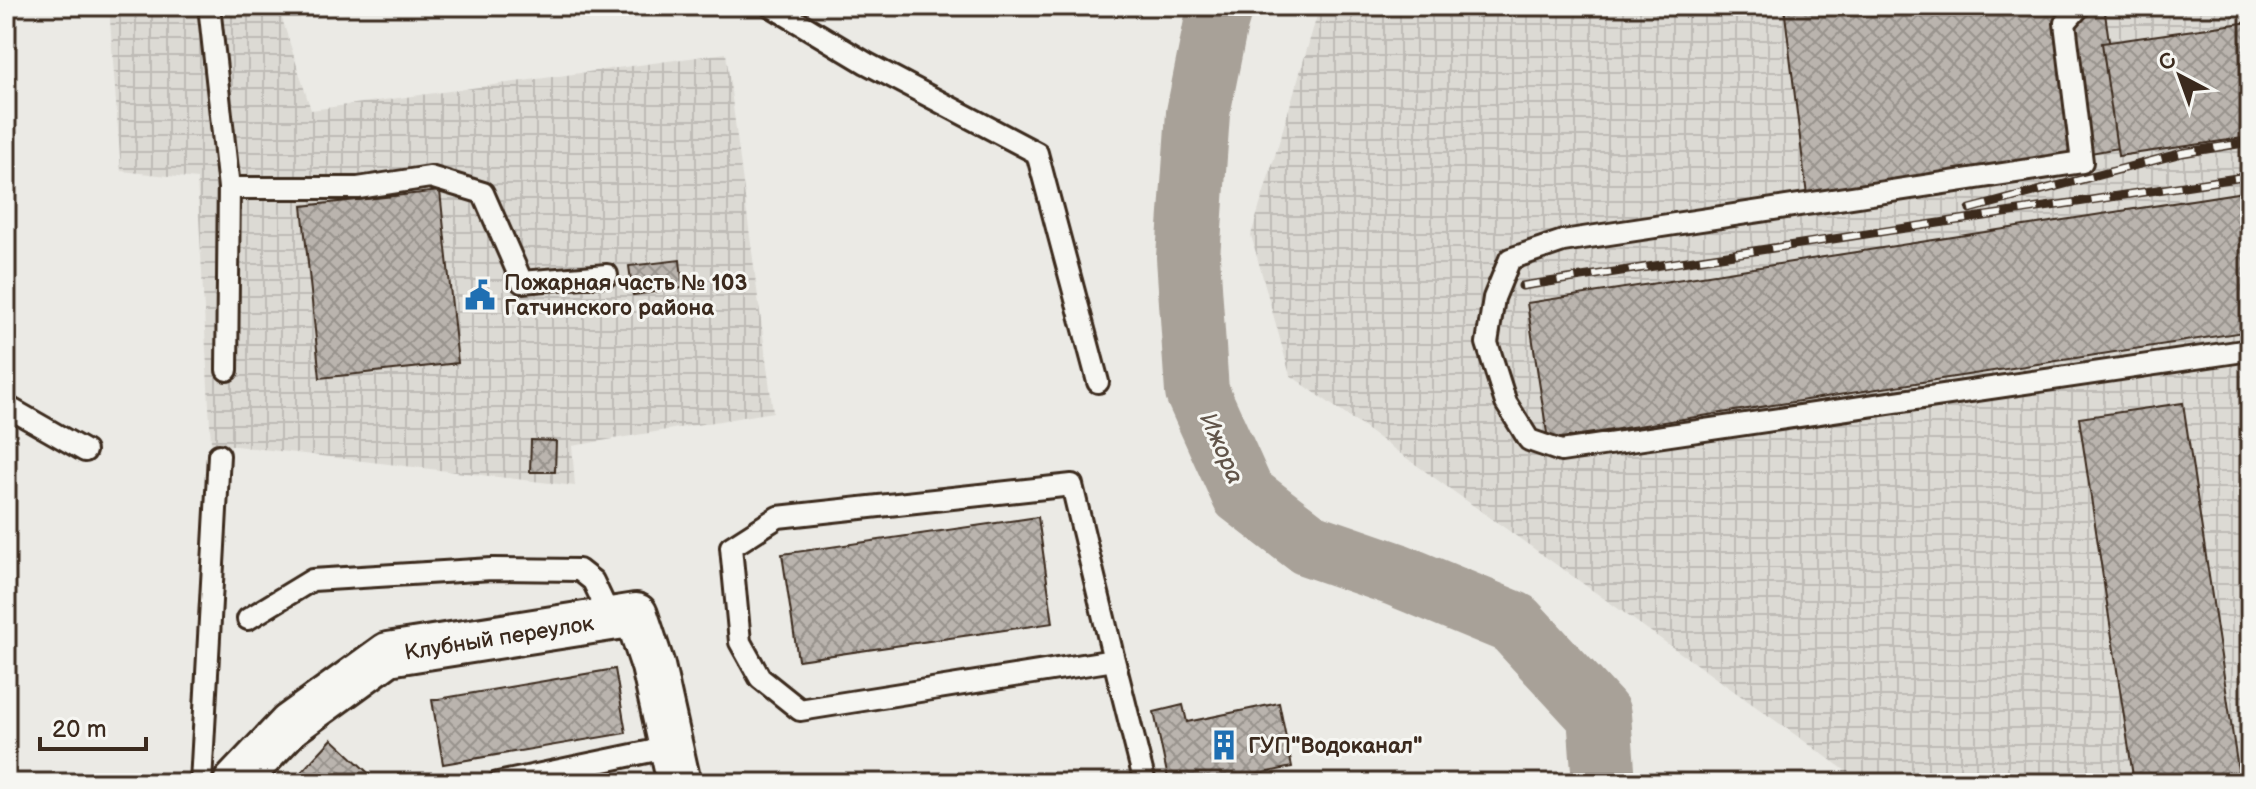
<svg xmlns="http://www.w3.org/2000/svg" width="2256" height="789" viewBox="0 0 2256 789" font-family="'Balsamiq Sans',sans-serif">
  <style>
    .industrial { fill: url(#industrial-grid) }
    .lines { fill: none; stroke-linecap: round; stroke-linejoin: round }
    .river { stroke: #a8a198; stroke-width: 64 }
    .building { fill: url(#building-cross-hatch); stroke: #3b2a1e; stroke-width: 2 }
    .service-casing { stroke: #3b2a1e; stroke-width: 26 }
    .minor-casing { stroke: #3b2a1e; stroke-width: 48 }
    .service { stroke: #f6f6f2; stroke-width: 20 }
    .minor { stroke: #f6f6f2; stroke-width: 42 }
    .rail-casing { stroke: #3b2a1e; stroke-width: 9 }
    .rail { stroke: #f6f6f2; stroke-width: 6; stroke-dasharray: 18; stroke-linecap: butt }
    .labels { text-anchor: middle; stroke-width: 6; stroke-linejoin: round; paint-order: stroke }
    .poi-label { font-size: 22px; font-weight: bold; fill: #3b2a1e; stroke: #f6f6f2; text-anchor: start }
    .street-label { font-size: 22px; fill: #3b2a1e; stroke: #f6f6f2 }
    .water-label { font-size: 24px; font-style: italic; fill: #615449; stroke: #f6f6f2 }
  </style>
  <defs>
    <pattern id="industrial-grid" width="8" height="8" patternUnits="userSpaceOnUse" patternTransform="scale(2)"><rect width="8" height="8" fill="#dcdad4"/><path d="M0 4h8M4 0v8" fill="none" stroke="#bebbb6"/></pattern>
    <pattern id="building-cross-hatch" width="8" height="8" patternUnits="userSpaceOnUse" patternTransform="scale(2)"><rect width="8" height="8" fill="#bab4ae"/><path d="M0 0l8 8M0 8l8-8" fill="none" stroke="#98938d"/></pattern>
  </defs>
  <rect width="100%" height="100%" fill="#ebeae5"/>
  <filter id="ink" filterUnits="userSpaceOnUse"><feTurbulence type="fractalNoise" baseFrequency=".0125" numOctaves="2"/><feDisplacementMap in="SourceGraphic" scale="16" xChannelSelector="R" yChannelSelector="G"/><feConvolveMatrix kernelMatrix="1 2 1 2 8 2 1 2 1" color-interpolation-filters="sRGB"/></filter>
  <g filter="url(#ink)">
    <g class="industrial">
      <path d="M 109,6 L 278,6 L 311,110 L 726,53 L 773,412 L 572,446 L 575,486 L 211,443 L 197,179 L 121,171 Z"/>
      <path d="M 1320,6 L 2250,6 L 2250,783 L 1863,783 L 1290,375 L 1251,235 Z"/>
    </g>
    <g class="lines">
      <path class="river" d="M 1221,6 L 1216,23 L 1198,113 L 1188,257 L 1197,392 L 1243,494 L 1308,544 L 1395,574 L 1514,623 L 1599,715 L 1604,783"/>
    </g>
    <g class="building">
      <path d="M 1784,6 L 2104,6 L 2124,147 L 1808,204 Z"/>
      <path d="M 2250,22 L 2250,137 L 2118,156 L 2102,43 Z"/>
      <path d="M 440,191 L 458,363 L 320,378 L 302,206 Z"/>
      <path d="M 2250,191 L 2250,331 L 1548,440 L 1527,303 Z"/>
      <path d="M 680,260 L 683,288 L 633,295 L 629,266 Z"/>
      <path d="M 2183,403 L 2240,783 L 2134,783 L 2079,418 Z"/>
      <path d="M 531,440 L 556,441 L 555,472 L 530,472 Z"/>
      <path d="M 1038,517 L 1053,623 L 798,660 L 782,554 Z"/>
      <path d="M 615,669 L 626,733 L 443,764 L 432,700 Z"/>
      <path d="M 1279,703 L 1292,767 L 1215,783 L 1169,783 L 1154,712 L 1183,705 L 1187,722 Z"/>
      <path d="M 332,739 L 379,783 L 291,783 Z"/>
    </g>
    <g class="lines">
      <g class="service-casing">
        <g id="service">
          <path d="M 209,6 L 229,188 L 227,370"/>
          <path d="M 771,6 L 866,63 L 1037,153 L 1098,382"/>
          <path d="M 2080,6 L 2065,23 L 2082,162 L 1563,241 L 1510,259 L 1494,298 L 1487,343 L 1506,403 L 1529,440 L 1561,451 L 2250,350"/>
          <path d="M 229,188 L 358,188 L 430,177 L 483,193 L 522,282 L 607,275"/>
          <path d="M 6,406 L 85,451"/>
          <path d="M 248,619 L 312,580 L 492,569 L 579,570 L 593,581 L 611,619"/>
          <path d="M 1114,660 L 1072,485 L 778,517 L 731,547 L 740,642 L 760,678 L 800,710 L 1114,660 L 1145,783"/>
          <path d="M 201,783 L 219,455"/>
          <path d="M 498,783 L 671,747"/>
        </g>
      </g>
      <g class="minor-casing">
        <path id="minor" d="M 235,783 L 290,725 L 388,654 L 636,615 L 653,666 L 679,783"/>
      </g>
      <use href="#service" class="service"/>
      <use href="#minor" class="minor"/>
      <g class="rail-casing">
        <g id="rail">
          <path d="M 1970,209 L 2182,153 L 2250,142"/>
          <path d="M 1522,286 L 2250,176"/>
        </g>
      </g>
      <use href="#rail" class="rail"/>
    </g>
  </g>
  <defs>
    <g id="civic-bare" transform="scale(2.4)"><path d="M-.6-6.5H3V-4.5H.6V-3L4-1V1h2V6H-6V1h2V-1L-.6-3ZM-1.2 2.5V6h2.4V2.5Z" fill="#1f6fb2" stroke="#f6f6f2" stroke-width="2.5" paint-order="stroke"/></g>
    <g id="building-bare" transform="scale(2.4)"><path d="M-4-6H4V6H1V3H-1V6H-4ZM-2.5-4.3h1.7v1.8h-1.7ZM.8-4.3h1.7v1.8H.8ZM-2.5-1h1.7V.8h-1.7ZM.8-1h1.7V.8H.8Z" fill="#1f6fb2" stroke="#f6f6f2" stroke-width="2.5" paint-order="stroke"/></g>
  </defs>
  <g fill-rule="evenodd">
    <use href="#civic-bare" x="480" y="295"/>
    <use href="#building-bare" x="1224" y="745"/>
  </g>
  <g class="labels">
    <g class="poi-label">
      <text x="504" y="290">Пожарная часть № 103<tspan x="504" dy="25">Гатчинского района</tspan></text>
      <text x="1248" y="753">ГУП"Водоканал"</text>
    </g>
    <g class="street-label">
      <text transform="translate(499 637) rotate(-9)" y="8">Клубный переулок</text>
    </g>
    <g class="water-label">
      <text transform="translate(1222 448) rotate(66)" y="8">Ижора</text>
    </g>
  </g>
  <rect width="2256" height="789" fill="none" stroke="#f6f6f2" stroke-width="32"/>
  <rect x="16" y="16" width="2224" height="757" fill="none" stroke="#3b2a1e" stroke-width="3" filter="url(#ink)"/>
  <g transform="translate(2180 76) rotate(319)" stroke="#f6f6f2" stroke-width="6" paint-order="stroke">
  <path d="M0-6L14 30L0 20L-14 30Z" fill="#3b2a1e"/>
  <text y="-12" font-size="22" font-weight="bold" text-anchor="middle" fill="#3b2a1e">С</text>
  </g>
  <path d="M40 737v12h106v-12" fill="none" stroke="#3b2a1e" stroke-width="4"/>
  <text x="52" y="737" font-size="24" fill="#3b2a1e" stroke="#f6f6f2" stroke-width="6" paint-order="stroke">20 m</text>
</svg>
